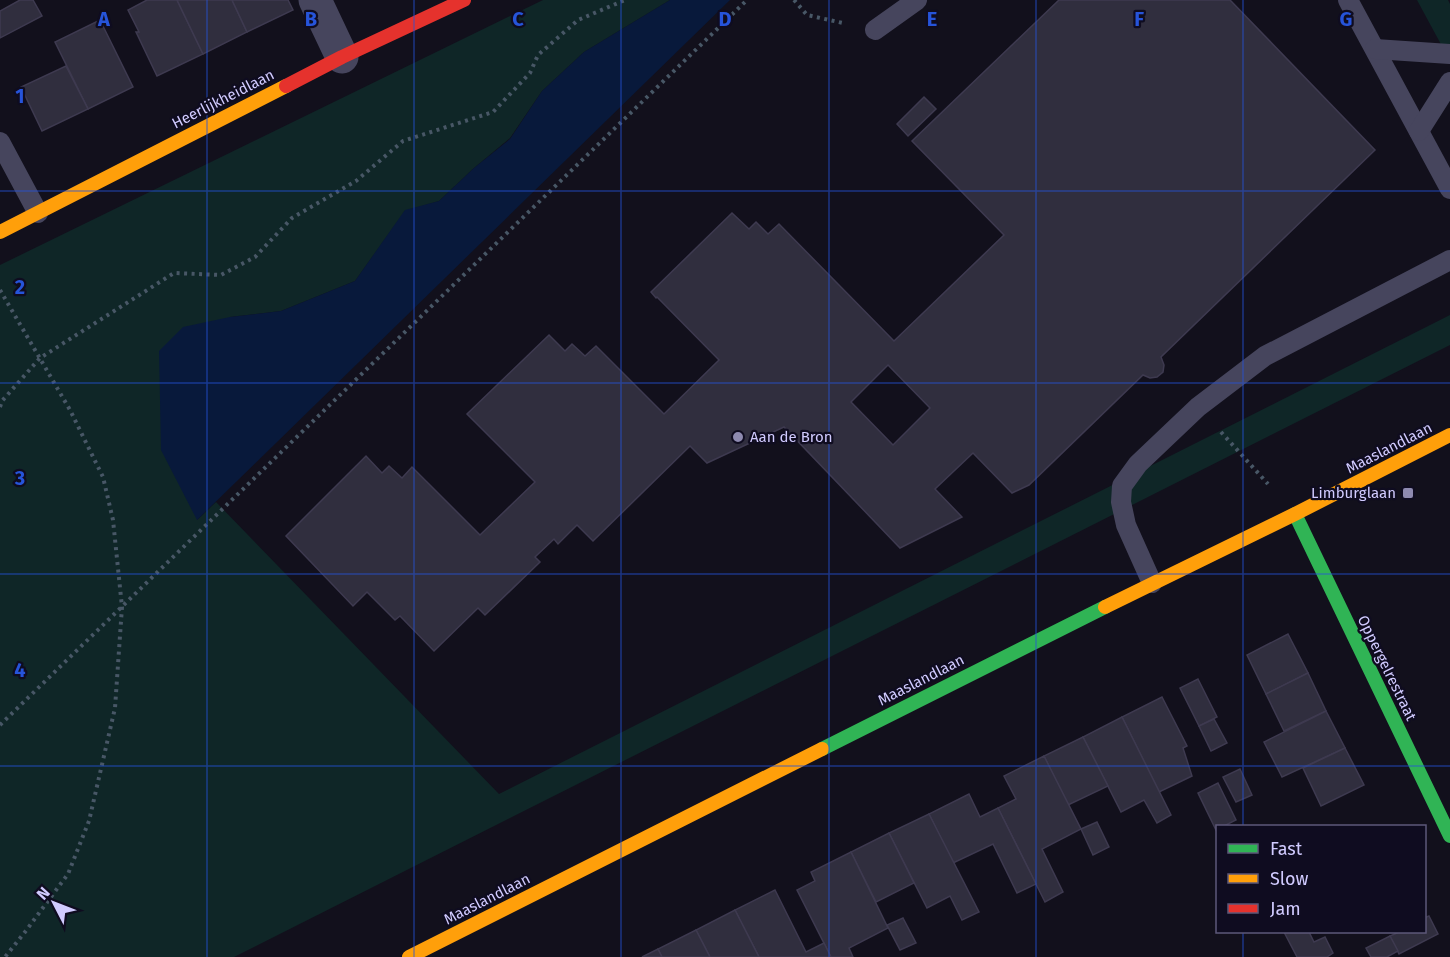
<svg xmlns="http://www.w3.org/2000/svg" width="1450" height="957" viewBox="0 0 1450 957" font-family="'Fira Sans',sans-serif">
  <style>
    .green { fill: #0f2627 }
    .water { fill: #08193b }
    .building { fill: #302e3e; stroke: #3e3a50; stroke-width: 1.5; fill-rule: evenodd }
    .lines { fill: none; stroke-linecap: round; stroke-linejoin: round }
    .path { stroke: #485766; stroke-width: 4; stroke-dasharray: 3 4.5; stroke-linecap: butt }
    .lane { stroke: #46455d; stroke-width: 20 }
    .street { stroke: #46455d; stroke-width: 33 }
    .fast { stroke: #30b455; stroke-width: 14 }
    .slow { stroke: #ff9f0a; stroke-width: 14 }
    .jam { stroke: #e5322d; stroke-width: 14 }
    .grid { fill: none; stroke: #2654da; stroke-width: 1.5; stroke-opacity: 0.55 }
    .poi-dot { fill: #8e8ab0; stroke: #0f0c20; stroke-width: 2 }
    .labels { text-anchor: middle; stroke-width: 4.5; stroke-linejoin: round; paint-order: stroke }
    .street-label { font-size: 15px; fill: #d1cbff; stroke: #0f0c20 }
    .poi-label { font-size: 15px; fill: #d1cbff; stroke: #0f0c20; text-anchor: start }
    .grid-label { font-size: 20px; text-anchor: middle; font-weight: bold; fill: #2654da; stroke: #0f0c20; stroke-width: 4.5; stroke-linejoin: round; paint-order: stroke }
  </style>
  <rect width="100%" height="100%" fill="#12101c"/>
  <g class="green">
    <path d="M 543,0 L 670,0 L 584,52 L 542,91 L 510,138 L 474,168 L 439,201 L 405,211 L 355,281 L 281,311 L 230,317 L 197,520 L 216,502 L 499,794 L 1450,315 L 1450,345 L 234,957 L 0,957 L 0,265 Z"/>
    <path d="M 1417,0 L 1448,0 L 1450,4 L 1450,61 Z"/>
  </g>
  <path class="water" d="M 670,0 L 730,0 L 197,520 L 161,450 L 159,351 L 183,327 L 230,317 L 281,311 L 355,281 L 405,210 L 439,201 L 474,168 L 510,139 L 542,91 L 584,52 Z"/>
  <g class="building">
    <path d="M 20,0 L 33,0 L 42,16 L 0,38 L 0,11 Z"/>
    <path d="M 147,0 L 177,0 L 203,54 L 157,76 L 136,32 L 139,32 L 128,10 Z"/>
    <path d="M 177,0 L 232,0 L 247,32 L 203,54 Z"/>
    <path d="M 232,0 L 288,0 L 293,10 L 247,32 Z"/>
    <path d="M 1059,0 L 1230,0 L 1375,150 L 1161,357 L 1164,365 L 1163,372 L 1157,377 L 1150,378 L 1143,375 L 1029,485 L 1012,493 L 973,453 L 935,489 L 962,517 L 900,548 L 784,427 L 707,463 L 690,446 L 593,541 L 577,525 L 558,544 L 554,539 L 535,557 L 540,562 L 485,615 L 478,608 L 434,651 L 400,616 L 395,620 L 367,592 L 353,606 L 286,536 L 366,456 L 382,473 L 389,466 L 402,478 L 412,467 L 480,535 L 535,482 L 467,414 L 549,335 L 565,351 L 572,344 L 585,356 L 596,346 L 664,414 L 719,360 L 657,297 L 656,298 L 651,292 L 732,213 L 749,229 L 756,222 L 768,234 L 779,224 L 894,341 L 1004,235 L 912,141 ZM 888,365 L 930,408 L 893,445 L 851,402 Z"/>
    <path d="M 100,20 L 133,87 L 88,109 L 55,42 Z"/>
    <path d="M 66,66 L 88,109 L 42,131 L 21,87 Z"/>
    <path d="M 924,97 L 936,109 L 908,136 L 897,124 Z"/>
    <path d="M 1288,634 L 1308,673 L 1266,694 L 1247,655 Z"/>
    <path d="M 1308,673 L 1326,711 L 1284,731 L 1266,694 Z"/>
    <path d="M 1198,679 L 1217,717 L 1199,726 L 1180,688 Z"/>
    <path d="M 1162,697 L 1187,746 L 1183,748 L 1192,776 L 1159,792 L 1122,717 Z"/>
    <path d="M 1326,711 L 1345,748 L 1282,777 L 1264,742 Z"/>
    <path d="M 1122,717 L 1171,815 L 1157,823 L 1144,800 L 1121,812 L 1083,737 Z"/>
    <path d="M 1214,719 L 1227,743 L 1211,751 L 1199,726 Z"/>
    <path d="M 1083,737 L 1108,786 L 1068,805 L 1044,756 Z"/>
    <path d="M 1345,748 L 1364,785 L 1321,806 L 1303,768 Z"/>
    <path d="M 1044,756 L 1081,829 L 1042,849 L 1063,892 L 1045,902 L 998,808 L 1016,799 L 1004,776 Z"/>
    <path d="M 1240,769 L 1252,795 L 1236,802 L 1223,777 Z"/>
    <path d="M 1218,783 L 1236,820 L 1224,826 L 1218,826 L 1216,830 L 1198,793 Z"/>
    <path d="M 969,794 L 980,817 L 998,808 L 1036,884 L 1017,893 L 993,844 L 953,863 L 929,814 Z"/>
    <path d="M 929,814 L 979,912 L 962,920 L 950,896 L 927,908 L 889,833 Z"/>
    <path d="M 1097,822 L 1109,847 L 1093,855 L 1081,829 Z"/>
    <path d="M 889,833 L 914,883 L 876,902 L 851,852 Z"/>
    <path d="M 851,852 L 888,928 L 849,948 L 853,957 L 831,957 L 797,890 L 815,881 L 811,872 Z"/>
    <path d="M 775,890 L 806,952 L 824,943 L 831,957 L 759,957 L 735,910 Z"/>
    <path d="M 735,910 L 759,957 L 710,957 L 696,930 Z"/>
    <path d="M 1429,916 L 1438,934 L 1399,954 L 1390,936 L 1399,932 L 1424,932 L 1424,918 Z"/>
    <path d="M 903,918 L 916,943 L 900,950 L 887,925 Z"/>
    <path d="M 696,930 L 710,957 L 662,957 L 658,949 Z"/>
    <path d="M 1284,932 L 1309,932 L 1314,942 L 1325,937 L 1333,953 L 1327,957 L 1297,957 Z"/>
    <path d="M 1390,936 L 1398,951 L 1387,957 L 1371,957 L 1366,948 Z"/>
    <path d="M 658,949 L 662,957 L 642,957 Z"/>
  </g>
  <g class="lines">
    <g class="path">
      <path d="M 794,0 L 807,15 L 843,23"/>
      <path d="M 0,290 L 70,410 L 103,477 L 113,520 L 122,607 L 115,708 L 89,821 L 68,874 L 25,932 L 5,957"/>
      <path d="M 0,407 L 2,401 L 40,358 L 174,273 L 221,275 L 255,257 L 292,218 L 356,181 L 403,141 L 493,112 L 530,73 L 538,55 L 578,20 L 625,0"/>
      <path d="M 1221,432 L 1268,484"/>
      <path d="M 0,725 L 747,0"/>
    </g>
    <g class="lane">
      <path d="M 1348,0 L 1450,189"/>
      <path d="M 875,30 L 917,0"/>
      <path d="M 1375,49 L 1450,54"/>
      <path d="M 1419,131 L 1450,82"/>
      <path d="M 0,142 L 38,213"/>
      <path d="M 1152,583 L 1126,525 L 1121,502 L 1122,486 L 1138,464 L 1198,407 L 1265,356 L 1450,260"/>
    </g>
    <path class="street" d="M 315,0 L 342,57"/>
    <g class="fast">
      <path d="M 1295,514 L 1450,836"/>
      <path d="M 822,749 L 1105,607"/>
    </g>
    <g class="slow">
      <path d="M 0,232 L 286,86"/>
      <path d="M 1105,607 L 1295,514 L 1450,435"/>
      <path d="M 409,957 L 822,749"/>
    </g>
    <path class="jam" d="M 286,86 L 342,57 L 464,0"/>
  </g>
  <path class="grid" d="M 207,0 L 207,957M 414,0 L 414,957M 621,0 L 621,957M 829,0 L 829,957M 1036,0 L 1036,957M 1243,0 L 1243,826M 0,191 L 1450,191M 0,383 L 1450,383M 0,574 L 1450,574M 0,766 L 1450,766M 1243,932 L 1243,957"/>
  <g class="poi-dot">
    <circle cx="738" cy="437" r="6"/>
    <rect x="1402" y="487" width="12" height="12" rx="3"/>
  </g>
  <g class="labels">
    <g class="street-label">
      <text transform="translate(223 99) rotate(-27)" y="5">Heerlijkheidlaan</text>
      <text transform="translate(1389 448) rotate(-27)" y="5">Maaslandlaan</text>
      <text transform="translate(1387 668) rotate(64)" y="5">Oppergelrestraat</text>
      <text transform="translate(921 680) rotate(-27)" y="5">Maaslandlaan</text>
      <text transform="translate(487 899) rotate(-27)" y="5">Maaslandlaan</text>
    </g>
    <g class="poi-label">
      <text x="750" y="442">Aan de Bron</text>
      <text x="1396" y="498" text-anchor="end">Limburglaan</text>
    </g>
  </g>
  <g class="grid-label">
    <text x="104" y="26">A</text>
    <text x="311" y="26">B</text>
    <text x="518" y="26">C</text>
    <text x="725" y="26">D</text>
    <text x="932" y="26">E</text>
    <text x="1139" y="26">F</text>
    <text x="1346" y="26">G</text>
    <text x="20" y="103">1</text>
    <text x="20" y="294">2</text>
    <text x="20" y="485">3</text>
    <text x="20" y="677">4</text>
  </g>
  <rect x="1216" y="825" width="210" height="108" fill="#0f0c20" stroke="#5d5879" stroke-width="1.5"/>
  <rect x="1228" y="844" width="30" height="9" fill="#30b455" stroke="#5d5879" stroke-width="1.5"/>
  <text x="1270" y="855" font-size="18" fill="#d1cbff">Fast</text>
  <rect x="1228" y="874" width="30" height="9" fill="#ff9f0a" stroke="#5d5879" stroke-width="1.5"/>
  <text x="1270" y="885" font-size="18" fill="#d1cbff">Slow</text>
  <rect x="1228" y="904" width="30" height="9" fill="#e5322d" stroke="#5d5879" stroke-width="1.5"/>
  <text x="1270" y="915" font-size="18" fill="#d1cbff">Jam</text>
  <g transform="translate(54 903) rotate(312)" stroke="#0f0c20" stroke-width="4.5" paint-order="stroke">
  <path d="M0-4.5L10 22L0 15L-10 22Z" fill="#d1cbff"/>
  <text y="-9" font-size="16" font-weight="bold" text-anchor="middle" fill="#d1cbff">N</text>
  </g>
</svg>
